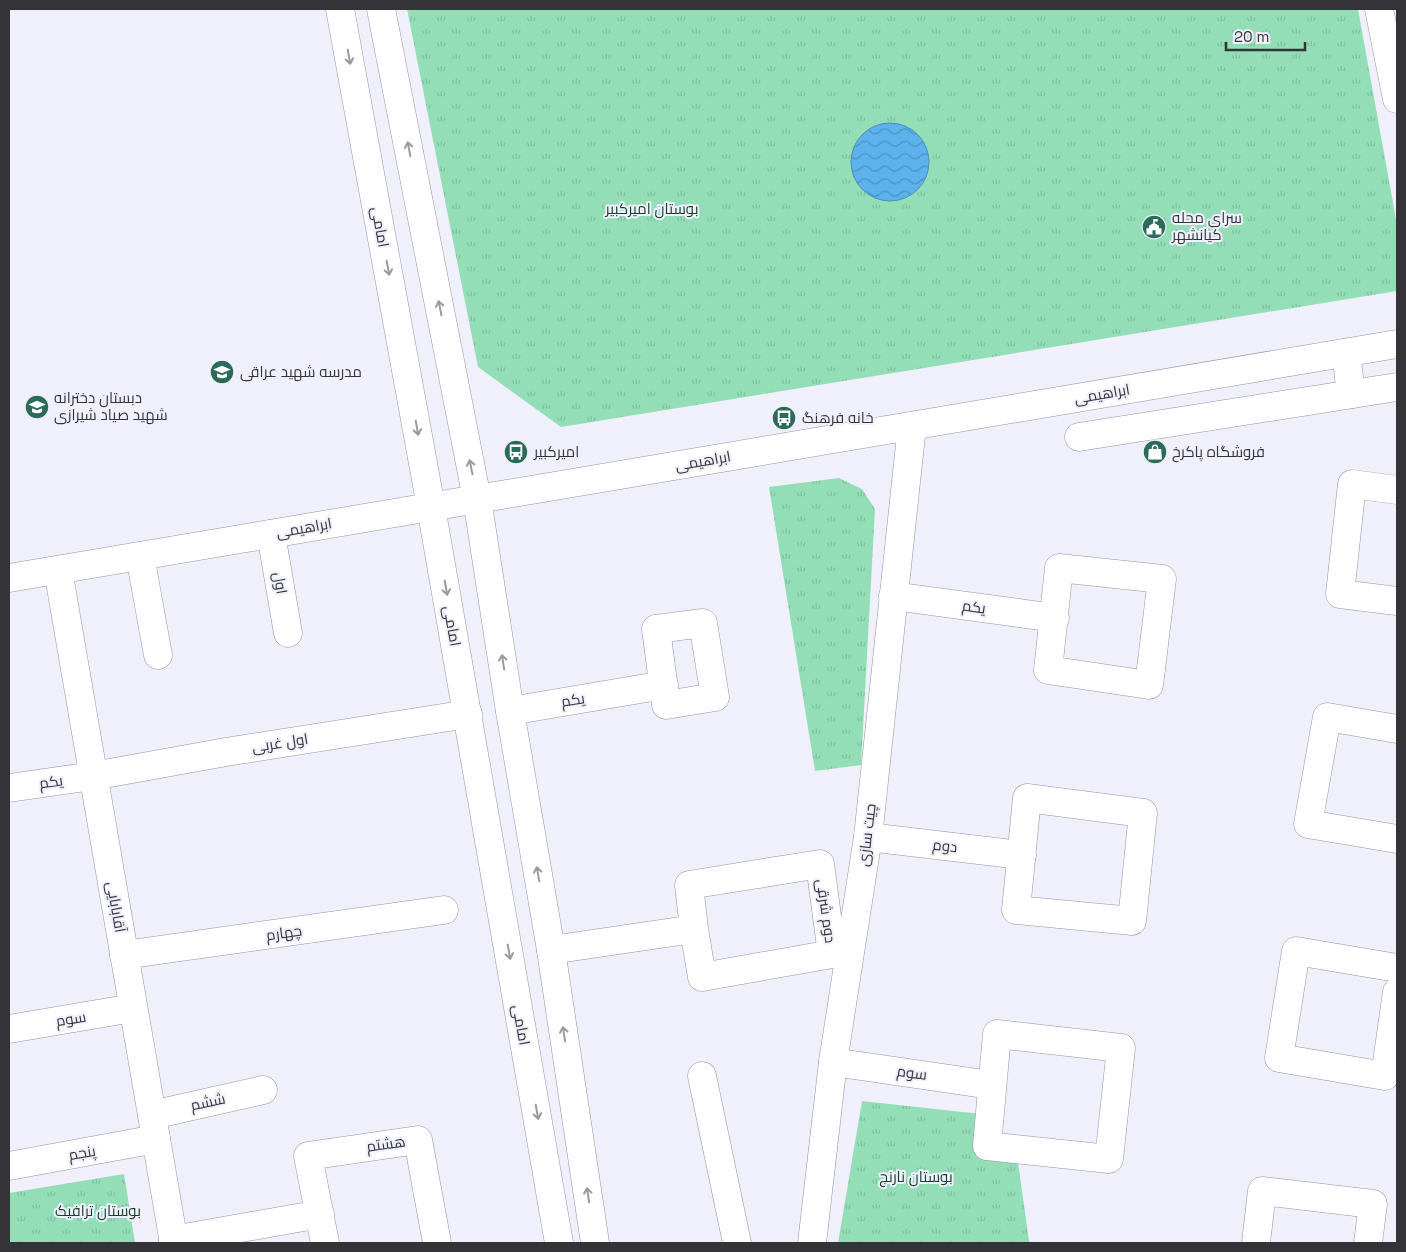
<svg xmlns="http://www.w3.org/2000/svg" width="1406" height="1252" viewBox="0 0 1406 1252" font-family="'Space Grotesk',Cairo,sans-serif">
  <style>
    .park { fill: url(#park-tufts) }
    .water { fill: url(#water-waves); stroke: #4f8cb6 }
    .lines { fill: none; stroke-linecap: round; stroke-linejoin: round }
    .minor-casing { stroke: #93939e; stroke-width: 29 }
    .major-casing { stroke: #93939e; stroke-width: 29 }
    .minor { stroke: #fff; stroke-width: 28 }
    .major { stroke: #fff; stroke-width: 28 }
    .oneway { stroke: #9a9a9c }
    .labels { text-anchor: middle; stroke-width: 4; stroke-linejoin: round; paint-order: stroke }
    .park-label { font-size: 15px; fill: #16412d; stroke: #f0f0fc }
    .poi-label { font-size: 15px; fill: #343438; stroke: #f0f0fc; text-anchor: start }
    .street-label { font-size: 15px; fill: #343438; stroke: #f0f0fc }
  </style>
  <defs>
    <pattern id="park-tufts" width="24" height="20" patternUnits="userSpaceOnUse" patternTransform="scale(1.25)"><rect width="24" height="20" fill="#93deb6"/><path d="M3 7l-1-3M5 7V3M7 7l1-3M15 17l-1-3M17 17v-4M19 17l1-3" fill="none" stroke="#7fbf9d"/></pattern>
    <pattern id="water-waves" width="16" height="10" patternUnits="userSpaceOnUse" patternTransform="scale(1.25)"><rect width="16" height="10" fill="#5bb2ec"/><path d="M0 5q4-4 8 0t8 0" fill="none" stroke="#4c92c0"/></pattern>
  </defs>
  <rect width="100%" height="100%" fill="#f0f0fc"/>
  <g class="park">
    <path d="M 407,9 L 1358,9 L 1397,225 L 1397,291 L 561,427 L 478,367 Z"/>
    <path d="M 839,478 L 862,489 L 875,509 L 861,765 L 815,771 L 769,487 Z"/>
    <path d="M 862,1101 L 981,1114 L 1018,1162 L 1029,1241 L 1032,1243 L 838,1243 Z"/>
    <path d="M 124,1174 L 135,1243 L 9,1243 L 9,1193 Z"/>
  </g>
  <circle class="water" cx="890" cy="162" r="39"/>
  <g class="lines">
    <g class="minor-casing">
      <g id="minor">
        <path d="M 1379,9 L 1397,99"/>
        <path d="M 1346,353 L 1351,394"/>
        <path d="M 1079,437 L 1397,387"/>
        <path d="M 1397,490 L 1352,484 L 1340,594 L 1397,601"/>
        <path d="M 271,534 L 288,633"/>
        <path d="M 140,556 L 158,655"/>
        <path d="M 1059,568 L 1162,579 L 1149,685 L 1048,670 Z"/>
        <path d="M 58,570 L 174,1243"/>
        <path d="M 893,596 L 1055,618"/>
        <path d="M 703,623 L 715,697 L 666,705 L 656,629 Z"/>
        <path d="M 510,711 L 664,685"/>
        <path d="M 1397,729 L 1327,717 L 1308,824 L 1397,839"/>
        <path d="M 9,788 L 93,776 L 226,752 L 468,714"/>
        <path d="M 1027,798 L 1143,813 L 1132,921 L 1016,910 Z"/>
        <path d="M 868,837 L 1022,855"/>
        <path d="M 551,950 L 694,929 L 689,885 L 820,864 L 832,954 L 702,977 L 694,929"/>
        <path d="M 124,955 L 444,910"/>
        <path d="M 1397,968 L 1296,951 L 1279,1058 L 1385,1076 L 1397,992"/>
        <path d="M 9,1029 L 133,1008"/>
        <path d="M 997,1034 L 1121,1048 L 1109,1159 L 987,1146 Z"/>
        <path d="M 833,1062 L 991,1085"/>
        <path d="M 702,1076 L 737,1243"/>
        <path d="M 152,1115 L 263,1090"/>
        <path d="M 9,1166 L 156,1139"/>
        <path d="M 173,1240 L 320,1214"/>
        <path d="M 325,1243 L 308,1156 L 418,1140 L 437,1243"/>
        <path d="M 812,1243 L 833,1062 L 868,837 L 912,426"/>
        <path d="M 1256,1243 L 1262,1191 L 1373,1204 L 1368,1243"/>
      </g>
    </g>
    <g class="major-casing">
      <g id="major">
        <path d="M 340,9 L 431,507 L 559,1243"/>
        <path d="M 381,9 L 477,499 L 510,711 L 551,950 L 595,1243"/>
        <path d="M 9,578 L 1397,344"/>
      </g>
    </g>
    <use href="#minor" class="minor"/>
    <use href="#major" class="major"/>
  </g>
  <defs><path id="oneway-shaft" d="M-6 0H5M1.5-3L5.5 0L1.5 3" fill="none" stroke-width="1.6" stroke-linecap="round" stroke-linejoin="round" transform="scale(1.25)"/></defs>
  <g class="oneway">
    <use href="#oneway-shaft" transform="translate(349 57) rotate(80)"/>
    <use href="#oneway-shaft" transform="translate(409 149) rotate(-101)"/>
    <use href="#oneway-shaft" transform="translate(388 268) rotate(80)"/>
    <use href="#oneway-shaft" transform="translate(440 308) rotate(-101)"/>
    <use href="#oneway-shaft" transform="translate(417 428) rotate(80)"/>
    <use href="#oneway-shaft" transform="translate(471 467) rotate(-101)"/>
    <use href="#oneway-shaft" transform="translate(446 588) rotate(80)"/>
    <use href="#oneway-shaft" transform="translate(503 662) rotate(-99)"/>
    <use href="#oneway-shaft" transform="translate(538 874) rotate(-100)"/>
    <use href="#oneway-shaft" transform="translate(509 952) rotate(80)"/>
    <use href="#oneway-shaft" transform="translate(564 1034) rotate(-99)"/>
    <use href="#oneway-shaft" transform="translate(537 1112) rotate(80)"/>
    <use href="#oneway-shaft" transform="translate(588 1195) rotate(-99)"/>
  </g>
  <defs>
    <g id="civic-disc" transform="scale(1.25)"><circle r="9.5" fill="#2a6b5a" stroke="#f0f0fc"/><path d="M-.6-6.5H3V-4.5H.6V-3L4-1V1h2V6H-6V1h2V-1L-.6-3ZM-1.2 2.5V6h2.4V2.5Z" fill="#fff"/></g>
    <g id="school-disc" transform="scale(1.25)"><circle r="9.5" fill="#2a6b5a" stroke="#f0f0fc"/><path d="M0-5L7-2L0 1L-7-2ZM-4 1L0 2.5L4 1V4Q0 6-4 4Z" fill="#fff"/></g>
    <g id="bus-disc" transform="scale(1.25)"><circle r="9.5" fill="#2a6b5a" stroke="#f0f0fc"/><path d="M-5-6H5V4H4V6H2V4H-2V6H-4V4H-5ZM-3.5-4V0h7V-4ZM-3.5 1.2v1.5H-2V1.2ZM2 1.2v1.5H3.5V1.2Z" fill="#fff"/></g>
    <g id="shop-disc" transform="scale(1.25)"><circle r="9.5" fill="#2a6b5a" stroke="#f0f0fc"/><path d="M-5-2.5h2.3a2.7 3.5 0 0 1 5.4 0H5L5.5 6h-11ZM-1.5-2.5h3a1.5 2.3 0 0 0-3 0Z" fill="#fff"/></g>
  </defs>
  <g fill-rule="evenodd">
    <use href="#civic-disc" x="1154" y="227"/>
    <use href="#school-disc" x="222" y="372"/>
    <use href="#school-disc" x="37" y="407"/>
    <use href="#bus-disc" x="784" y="418"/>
    <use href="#bus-disc" x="516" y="452"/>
    <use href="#shop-disc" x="1155" y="452"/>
  </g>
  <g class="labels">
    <g class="park-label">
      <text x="652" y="214">بوستان امیرکبیر</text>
      <text x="916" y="1182">بوستان نارنج</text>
      <text x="98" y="1216">بوستان ترافیک</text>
    </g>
    <g class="poi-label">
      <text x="1172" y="223">سرای محله<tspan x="1172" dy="17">کیانشهر</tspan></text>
      <text x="240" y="377">مدرسه شهید عراقی</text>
      <text x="54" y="403">دبستان دخترانه<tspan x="54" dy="17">شهید صیاد شیرازی</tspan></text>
      <text x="802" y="423">خانه فرهنگ</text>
      <text x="534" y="457">امیرکبیر</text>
      <text x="1172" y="457">فروشگاه پاکرخ</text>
    </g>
    <g class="street-label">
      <text transform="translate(380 227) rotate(80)" y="5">امامی</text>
      <text transform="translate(1102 394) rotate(-10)" y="5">ابراهیمی</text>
      <text transform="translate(703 461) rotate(-10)" y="5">ابراهیمی</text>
      <text transform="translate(304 528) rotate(-10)" y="5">ابراهیمی</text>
      <text transform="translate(280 583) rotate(80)" y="5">اول</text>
      <text transform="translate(974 607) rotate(8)" y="5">یکم</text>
      <text transform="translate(452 626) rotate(80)" y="5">امامی</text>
      <text transform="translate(573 700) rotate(-9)" y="5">یکم</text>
      <text transform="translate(280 743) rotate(-9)" y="5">اول غربی</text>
      <text transform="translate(51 782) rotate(-8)" y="5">یکم</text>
      <text transform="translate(867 835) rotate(-83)" y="5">چیت سازی</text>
      <text transform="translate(945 846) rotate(7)" y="5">دوم</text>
      <text transform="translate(116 907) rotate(80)" y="5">آقابابایی</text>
      <text transform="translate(826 911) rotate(82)" y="5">دوم شرقی</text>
      <text transform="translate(284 933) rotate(-8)" y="5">چهارم</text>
      <text transform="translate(71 1019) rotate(-9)" y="5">سوم</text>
      <text transform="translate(521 1025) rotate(80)" y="5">امامی</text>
      <text transform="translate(912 1073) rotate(8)" y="5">سوم</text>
      <text transform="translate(208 1102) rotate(-12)" y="5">ششم</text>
      <text transform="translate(386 1144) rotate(-8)" y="5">هشتم</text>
      <text transform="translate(82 1153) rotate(-10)" y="5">پنجم</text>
    </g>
  </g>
  <rect width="1406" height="1252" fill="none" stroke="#343438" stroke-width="20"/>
  <path d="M1226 42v8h79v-8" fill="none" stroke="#343438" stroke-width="2.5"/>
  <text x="1234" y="42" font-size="15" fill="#343438" stroke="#f0f0fc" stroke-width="4" paint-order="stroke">20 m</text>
</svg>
